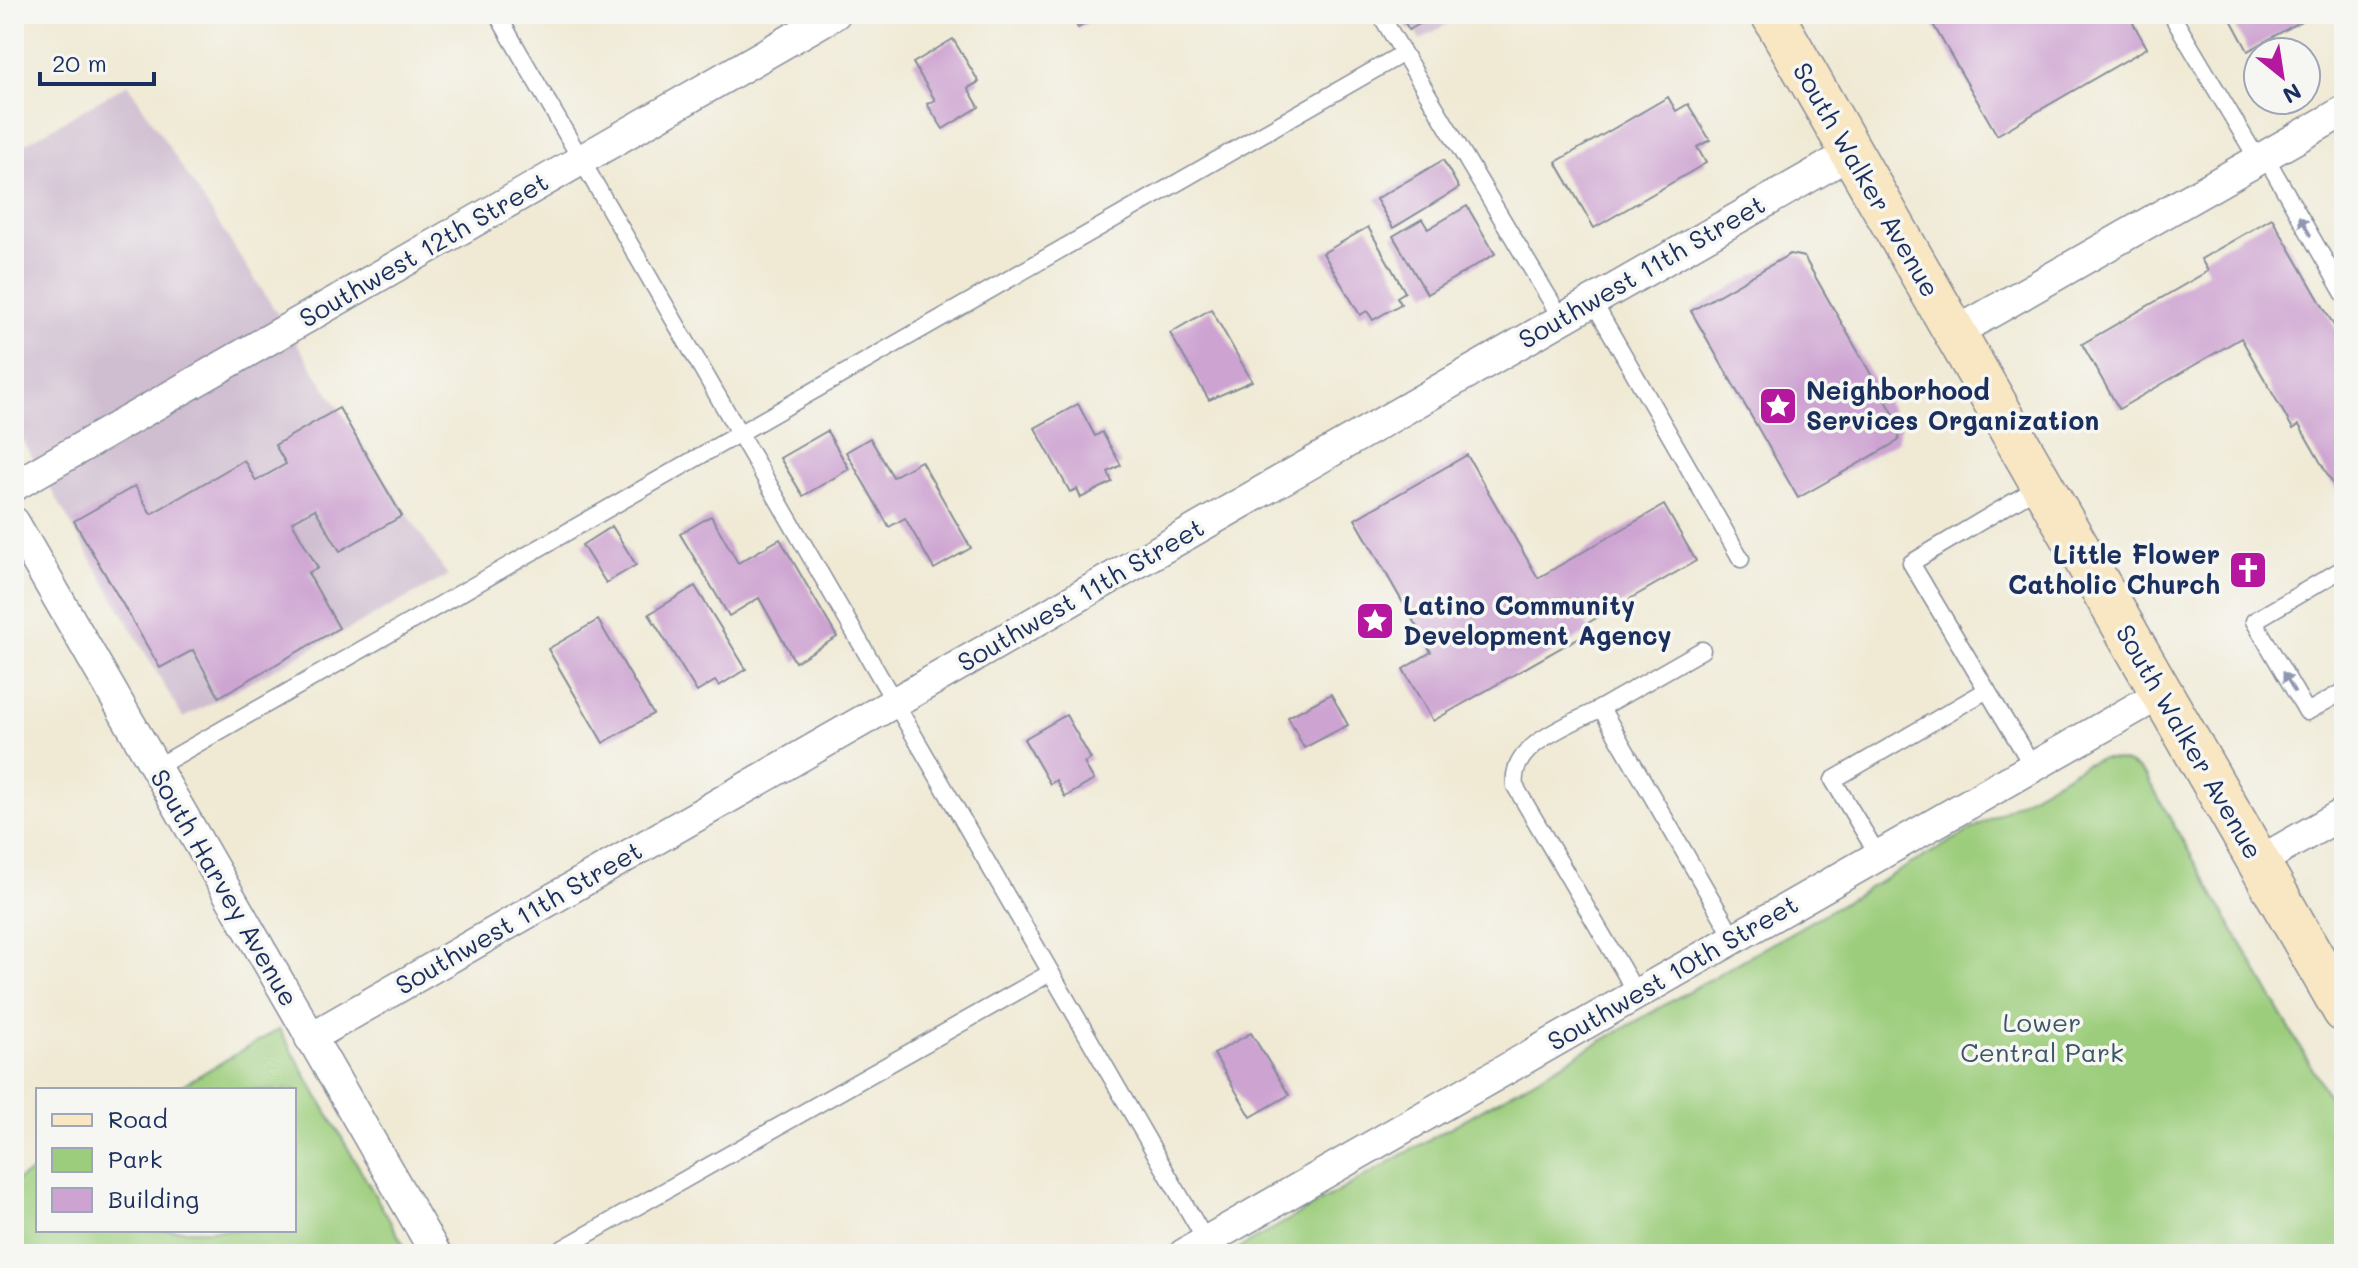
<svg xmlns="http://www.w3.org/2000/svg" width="2358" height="1268" viewBox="0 0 2358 1268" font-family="Mali,sans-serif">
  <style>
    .industrial { fill: #cfbdd0 }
    .green { fill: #9ccd7c; stroke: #5c7e6d; stroke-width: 2 }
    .building { fill: #cda3d1 }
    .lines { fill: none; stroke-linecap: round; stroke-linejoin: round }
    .lane-casing { stroke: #868c9a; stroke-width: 19 }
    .street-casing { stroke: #868c9a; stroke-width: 33 }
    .secondary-casing { stroke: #868c9a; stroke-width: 45 }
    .lane { stroke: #fff; stroke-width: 16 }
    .street { stroke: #fff; stroke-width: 30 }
    .secondary { stroke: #f9e7c3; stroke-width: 42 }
    .oneway { fill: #8d97ae }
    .labels { text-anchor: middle; stroke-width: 7; stroke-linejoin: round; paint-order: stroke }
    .street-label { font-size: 26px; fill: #1b2f5e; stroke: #f6f6f2 }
    .poi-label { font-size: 26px; font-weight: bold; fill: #1b2f5e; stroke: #f6f6f2; text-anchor: start }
    .park-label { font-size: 26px; fill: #3b5666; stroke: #f6f6f2 }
  </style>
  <rect width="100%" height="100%" fill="#f6f6f2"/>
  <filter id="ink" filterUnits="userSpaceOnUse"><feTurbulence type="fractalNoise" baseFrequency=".0125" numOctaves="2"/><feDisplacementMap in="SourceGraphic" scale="16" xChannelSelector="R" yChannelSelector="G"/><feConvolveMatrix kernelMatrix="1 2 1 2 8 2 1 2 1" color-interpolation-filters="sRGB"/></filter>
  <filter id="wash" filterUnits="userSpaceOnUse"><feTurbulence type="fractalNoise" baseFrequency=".006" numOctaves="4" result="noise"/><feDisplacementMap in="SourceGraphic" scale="32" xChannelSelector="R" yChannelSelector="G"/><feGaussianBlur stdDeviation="1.8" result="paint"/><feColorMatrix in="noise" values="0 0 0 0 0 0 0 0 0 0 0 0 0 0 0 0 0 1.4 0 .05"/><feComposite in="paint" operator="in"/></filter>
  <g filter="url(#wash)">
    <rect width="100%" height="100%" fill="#f0ead5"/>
    <g class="industrial">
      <path d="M 1405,14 L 1464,14 L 1420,40 Z"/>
      <path d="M 128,84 L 448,576 L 183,718 L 14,425 L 14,150 Z"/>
    </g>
    <g class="green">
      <path d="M 2101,759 C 2120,758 2131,763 2146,776 L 2344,1124 L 2344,1254 L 1229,1254 L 2086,764 Z"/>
      <path d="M 279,1029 L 409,1254 L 14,1254 L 14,1182 L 38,1168 L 38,1230 L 294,1230 L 294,1090 L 174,1090 Z"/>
    </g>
    <g id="blocks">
      <g class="building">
        <path d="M 1070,14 L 1102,14 L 1078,28 Z"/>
        <path d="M 1400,14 L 1437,14 L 1409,30 Z"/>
        <path d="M 1927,14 L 2128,14 L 2147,48 L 1997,135 Z"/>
        <path d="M 2228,14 L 2297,14 L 2301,21 L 2248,51 Z"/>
        <path d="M 953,39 L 979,82 L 968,88 L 979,107 L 943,129 L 927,104 L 935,100 L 913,63 Z"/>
        <path d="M 1668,97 L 1676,111 L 1688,104 L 1710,140 L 1697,147 L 1706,163 L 1594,228 L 1556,162 Z"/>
        <path d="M 1443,160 L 1459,188 L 1393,228 L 1376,199 Z"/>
        <path d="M 1467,206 L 1495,254 L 1427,294 L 1393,236 L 1422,219 L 1428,229 Z"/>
        <path d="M 2272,218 L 2344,343 L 2341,498 L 2299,425 L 2293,429 L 2241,338 L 2119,409 L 2082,344 L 2208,271 L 2201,259 Z"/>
        <path d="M 1368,227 L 1405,292 L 1397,297 L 1401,304 L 1373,320 L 1367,311 L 1360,315 L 1323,253 Z"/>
        <path d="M 1790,254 L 1804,257 L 1901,427 L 1898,441 L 1798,498 L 1691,311 Z"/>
        <path d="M 1211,309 L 1252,381 L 1209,400 L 1170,333 Z"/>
        <path d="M 1078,404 L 1095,436 L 1102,432 L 1121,465 L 1108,472 L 1112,482 L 1081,498 L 1077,489 L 1070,492 L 1035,428 Z"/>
        <path d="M 339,408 L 402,516 L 340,551 L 315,509 L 292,522 L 318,568 L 308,573 L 339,628 L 219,697 L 193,650 L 160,668 L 74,521 L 135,486 L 151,514 L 244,460 L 256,481 L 286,464 L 275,445 Z"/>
        <path d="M 827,431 L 849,469 L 803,496 L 780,458 Z"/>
        <path d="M 870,438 L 893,477 L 921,461 L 971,548 L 934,569 L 905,518 L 889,527 L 846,452 Z"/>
        <path d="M 1467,455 L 1538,578 L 1664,505 L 1696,561 L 1586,624 L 1590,631 L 1433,721 L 1403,669 L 1431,652 L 1355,519 Z"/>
        <path d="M 711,516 L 738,563 L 780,539 L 837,637 L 795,662 L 759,598 L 729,616 L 680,534 Z"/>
        <path d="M 612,526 L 636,565 L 606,583 L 582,545 Z"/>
        <path d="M 695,586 L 746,669 L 719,686 L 715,681 L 697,692 L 649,614 Z"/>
        <path d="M 598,620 L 653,714 L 603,743 L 548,649 Z"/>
        <path d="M 1331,694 L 1348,725 L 1304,748 L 1288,717 Z"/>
        <path d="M 1066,715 L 1091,759 L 1084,763 L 1094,780 L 1065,797 L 1056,780 L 1050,784 L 1024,739 Z"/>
        <path d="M 1251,1033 L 1289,1095 L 1251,1117 L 1214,1054 Z"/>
      </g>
    </g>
  </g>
  <g filter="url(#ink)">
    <use href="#blocks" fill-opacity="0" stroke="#868c9a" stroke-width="2"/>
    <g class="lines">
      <g class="lane-casing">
        <g id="lane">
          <path d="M 497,14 L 1206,1241"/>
          <path d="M 1380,14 L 1561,318"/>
          <path d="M 2171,14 L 2258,160"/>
          <path d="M 2265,156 L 2344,294"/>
          <path d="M 1592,300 L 1741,559"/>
          <path d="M 2344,568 L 2254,621 L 2307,712 L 2344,691"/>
          <path d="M 1601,708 L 1702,650"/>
          <path d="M 2033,767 L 1911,563 L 2040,486"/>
          <path d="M 155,768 L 1402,54"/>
          <path d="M 1878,855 L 1833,780 L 1987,690"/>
          <path d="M 1637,994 L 1515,786 C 1509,744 1571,725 1601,708 L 1734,938"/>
          <path d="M 553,1254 L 1050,973"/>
        </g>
      </g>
      <g class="street-casing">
        <g id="street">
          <path d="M 1953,334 L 2344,111"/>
          <path d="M 14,486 L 835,14"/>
          <path d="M 14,522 L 436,1254"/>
          <path d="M 2258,862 L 2344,813"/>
          <path d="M 310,1038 L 1851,153"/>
          <path d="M 1184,1254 L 2162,693"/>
        </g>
      </g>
      <g class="secondary-casing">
        <path id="secondary" d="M 1772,14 L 2344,1011"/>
      </g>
      <use href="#lane" class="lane"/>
      <use href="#street" class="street"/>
      <use href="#secondary" class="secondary"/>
    </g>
    <defs><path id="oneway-solid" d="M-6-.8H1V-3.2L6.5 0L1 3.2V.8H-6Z" transform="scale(2)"/></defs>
    <g class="oneway">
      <use href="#oneway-solid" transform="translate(2305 226) rotate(-120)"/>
      <use href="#oneway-solid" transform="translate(2289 682) rotate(-120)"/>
    </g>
  </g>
  <defs>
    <g id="sight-square" transform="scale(2)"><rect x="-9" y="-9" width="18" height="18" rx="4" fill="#b5179e" stroke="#f6f6f2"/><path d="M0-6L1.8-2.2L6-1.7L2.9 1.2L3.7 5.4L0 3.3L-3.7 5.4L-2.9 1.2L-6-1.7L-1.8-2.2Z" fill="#fff"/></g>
    <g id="church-square" transform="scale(2)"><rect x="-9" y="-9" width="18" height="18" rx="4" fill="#b5179e" stroke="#f6f6f2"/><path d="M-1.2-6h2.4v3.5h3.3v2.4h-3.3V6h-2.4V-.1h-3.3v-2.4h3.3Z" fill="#fff"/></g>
  </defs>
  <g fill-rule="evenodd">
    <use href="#sight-square" x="1778" y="406"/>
    <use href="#church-square" x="2248" y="570"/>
    <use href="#sight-square" x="1375" y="621"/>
  </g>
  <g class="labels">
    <g class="street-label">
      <text transform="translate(1866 180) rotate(60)" y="9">South Walker Avenue</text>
      <text transform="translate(424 250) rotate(-30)" y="9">Southwest 12th Street</text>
      <text transform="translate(1642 272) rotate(-30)" y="9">Southwest 11th Street</text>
      <text transform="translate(1081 595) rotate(-30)" y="9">Southwest 11th Street</text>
      <text transform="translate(2189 742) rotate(60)" y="9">South Walker Avenue</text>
      <text transform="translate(224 888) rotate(60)" y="9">South Harvey Avenue</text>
      <text transform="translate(519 918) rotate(-30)" y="9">Southwest 11th Street</text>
      <text transform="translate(1673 973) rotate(-30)" y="9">Southwest 10th Street</text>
    </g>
    <g class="poi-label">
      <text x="1806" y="400">Neighborhood<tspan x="1806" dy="30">Services Organization</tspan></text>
      <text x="2220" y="564" text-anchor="end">Little Flower<tspan x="2220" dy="30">Catholic Church</tspan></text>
      <text x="1403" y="615">Latino Community<tspan x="1403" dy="30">Development Agency</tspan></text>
    </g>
    <g class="park-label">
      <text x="2042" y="1032">Lower<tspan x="2042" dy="30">Central Park</tspan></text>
    </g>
  </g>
  <rect width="2358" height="1268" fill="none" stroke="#f6f6f2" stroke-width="48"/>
  <rect x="36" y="1088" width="260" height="144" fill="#f6f6f2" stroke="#9ea6b7" stroke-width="2"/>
  <rect x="52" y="1114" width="40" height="12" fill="#f9e7c3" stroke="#9ea6b7" stroke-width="2"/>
  <text x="108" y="1128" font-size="24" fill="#1b2f5e">Road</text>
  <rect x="52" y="1148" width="40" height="24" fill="#9ccd7c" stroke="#9ea6b7" stroke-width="2"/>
  <text x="108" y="1168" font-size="24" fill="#1b2f5e">Park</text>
  <rect x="52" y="1188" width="40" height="24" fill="#cda3d1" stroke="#9ea6b7" stroke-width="2"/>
  <text x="108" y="1208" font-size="24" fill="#1b2f5e">Building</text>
  <g transform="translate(2282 76) rotate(150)"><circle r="38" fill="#f6f6f2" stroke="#9ea6b7" stroke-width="2"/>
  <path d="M0-6L14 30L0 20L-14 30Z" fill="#b5179e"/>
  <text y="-12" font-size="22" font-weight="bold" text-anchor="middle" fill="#1b2f5e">N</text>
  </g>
  <path d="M40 72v12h114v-12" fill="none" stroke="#1b2f5e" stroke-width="4"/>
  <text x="52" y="72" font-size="24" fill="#1b2f5e" stroke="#f6f6f2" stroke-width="6" paint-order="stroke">20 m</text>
</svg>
